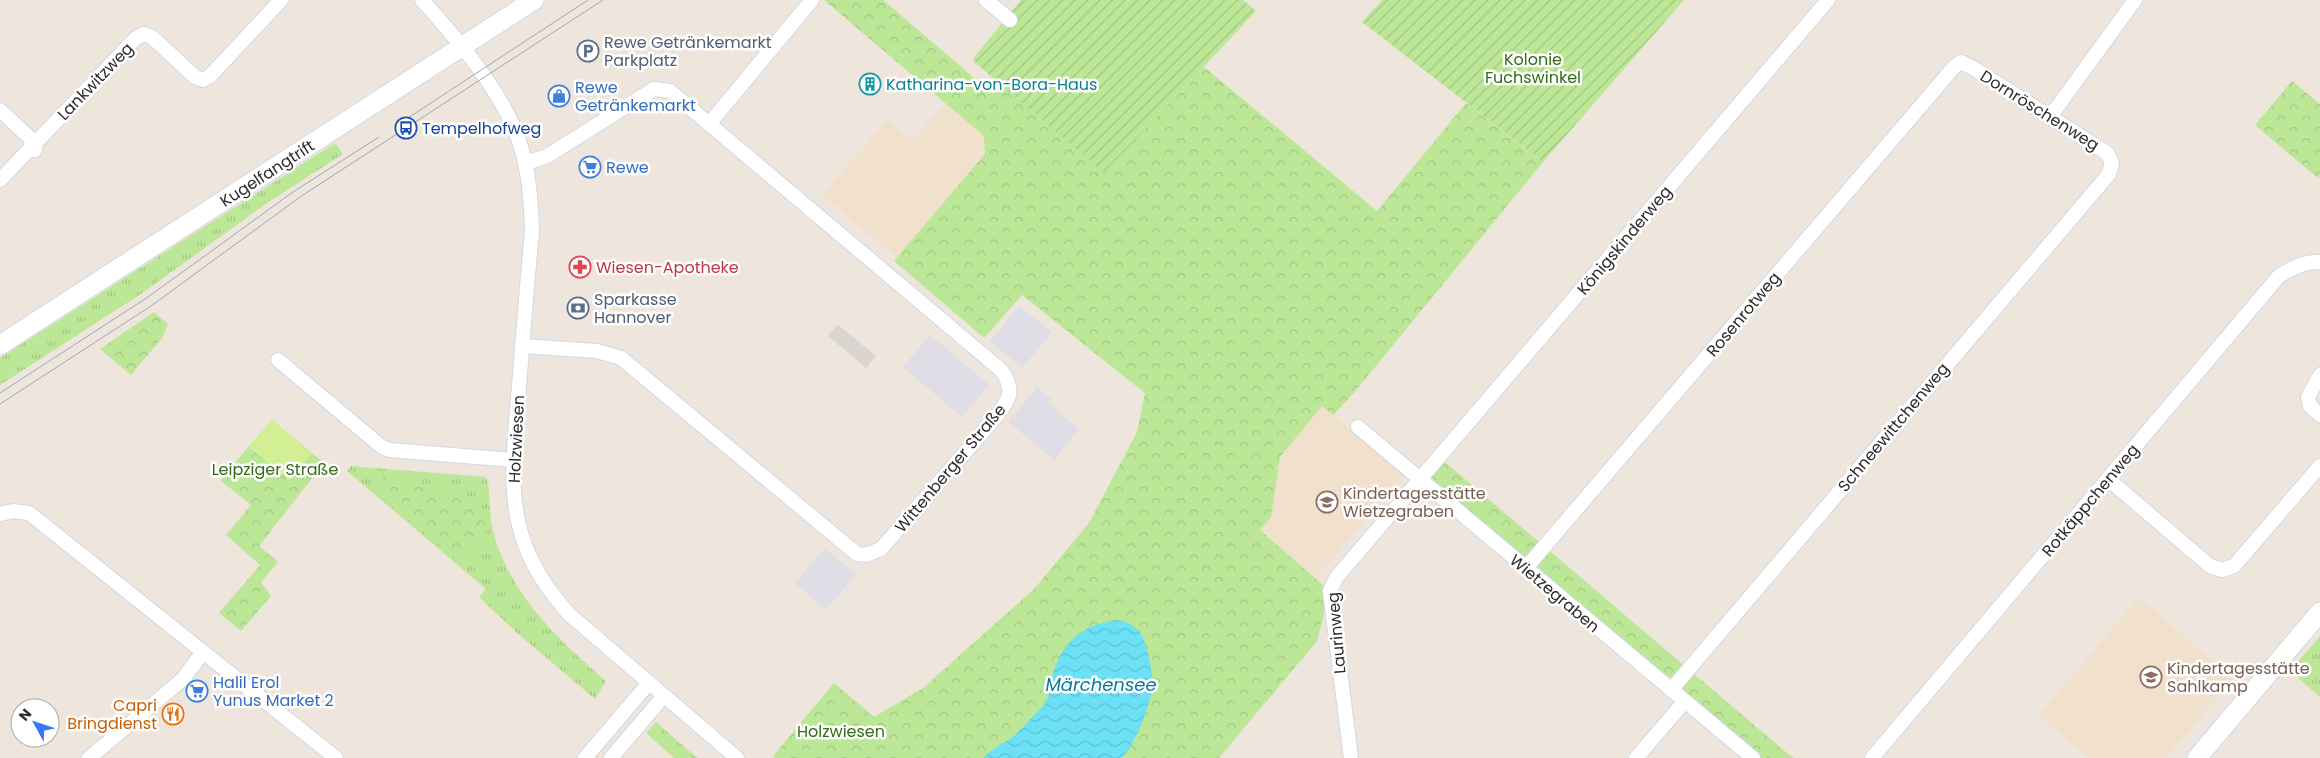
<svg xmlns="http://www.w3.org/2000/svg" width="2320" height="758" viewBox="0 0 2320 758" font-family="Poppins,sans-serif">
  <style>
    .industrial { fill: #dfdee6 }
    .education { fill: #f0e0cc }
    .grass { fill: url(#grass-tufts) }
    .forest { fill: url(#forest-crowns) }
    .garden { fill: url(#garden-furrows) }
    .pitch { fill: #d3ef93 }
    .plaza { fill: #dad5d0 }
    .water { fill: url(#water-waves) }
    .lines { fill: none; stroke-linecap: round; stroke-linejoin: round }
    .street-casing { stroke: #d2d8e5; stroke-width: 16 }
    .secondary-casing { stroke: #d2d8e5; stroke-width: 21 }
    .street { stroke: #fff; stroke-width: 14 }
    .secondary { stroke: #fff; stroke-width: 19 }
    .tram { stroke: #9fa6b7; stroke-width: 1 }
    .labels { text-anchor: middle; stroke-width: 5; stroke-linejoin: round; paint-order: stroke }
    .service-label { font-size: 16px; fill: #4e5e75; stroke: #fff; text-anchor: start }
    .park-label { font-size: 16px; fill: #336d17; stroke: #fff }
    .street-label { font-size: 16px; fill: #2c2c2c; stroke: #fff }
    .culture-label { font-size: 16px; fill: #0d838f; stroke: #fff; text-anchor: start }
    .shop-label { font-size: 16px; fill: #366cbe; stroke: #fff; text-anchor: start }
    .transit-label { font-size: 16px; fill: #164399; stroke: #fff; text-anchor: start }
    .health-label { font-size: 16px; fill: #be3a42; stroke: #fff; text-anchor: start }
    .education-label { font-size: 16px; fill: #785e54; stroke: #fff; text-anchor: start }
    .food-label { font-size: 16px; fill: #c56008; stroke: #fff; text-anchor: end }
    .water-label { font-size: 18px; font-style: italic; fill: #087b9d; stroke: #fff }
  </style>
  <defs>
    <pattern id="grass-tufts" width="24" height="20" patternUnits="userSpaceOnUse" patternTransform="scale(1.25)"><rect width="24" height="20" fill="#bce797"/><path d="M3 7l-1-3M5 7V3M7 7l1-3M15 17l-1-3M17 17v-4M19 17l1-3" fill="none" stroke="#a2c682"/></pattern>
    <pattern id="forest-crowns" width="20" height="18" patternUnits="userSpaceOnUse" patternTransform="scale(1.25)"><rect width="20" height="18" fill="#bce797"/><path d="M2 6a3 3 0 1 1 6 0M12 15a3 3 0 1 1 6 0" fill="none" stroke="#a2c682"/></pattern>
    <pattern id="garden-furrows" width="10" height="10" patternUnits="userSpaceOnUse" patternTransform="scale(1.25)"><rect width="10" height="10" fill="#bce797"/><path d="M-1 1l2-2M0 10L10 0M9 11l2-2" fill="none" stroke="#a2c682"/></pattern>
    <pattern id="water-waves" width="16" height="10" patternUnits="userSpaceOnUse" patternTransform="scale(1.25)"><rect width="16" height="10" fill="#6ce1f5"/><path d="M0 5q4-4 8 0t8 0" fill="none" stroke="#5ec1d2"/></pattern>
  </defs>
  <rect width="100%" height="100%" fill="#eee5dd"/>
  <g class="industrial">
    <path d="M 1019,306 L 1052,332 L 1022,368 L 990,341 Z"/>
    <path d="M 930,335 L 989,385 L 962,417 L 903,367 Z"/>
    <path d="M 1037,387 L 1051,399 L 1048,403 L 1079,429 L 1054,460 L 1008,422 Z"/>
    <path d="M 825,548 L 856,574 L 826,610 L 795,583 Z"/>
  </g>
  <g class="education">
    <path d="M 945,103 L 984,136 L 985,154 L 897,258 L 823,195 L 887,120 L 912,141 Z"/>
    <path d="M 1322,406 L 1404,474 L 1316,578 L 1260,530 L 1271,517 L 1280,457 Z"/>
    <path d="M 2139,598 L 2233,679 L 2165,758 L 2089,758 L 2039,715 Z"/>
  </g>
  <g class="grass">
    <path d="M 335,143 L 343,154 L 267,203 L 141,294 L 0,385 L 0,358 Z"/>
    <path d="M 351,466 L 485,477 L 488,482 C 490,498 489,515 493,531 C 510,595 557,638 606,681 L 595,699 L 517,633 L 479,597 L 486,589 L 347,471 Z"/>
    <path d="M 2320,636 L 2320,697 L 2290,671 Z"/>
    <path d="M 656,722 L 697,758 L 674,758 L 646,733 Z"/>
  </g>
  <g class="forest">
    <path d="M 824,0 L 883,0 L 993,94 L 1075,0 L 1114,0 L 1209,71 L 1377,211 L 1466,103 L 1543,162 L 1353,394 L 1333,415 L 1322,406 L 1280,457 L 1271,517 L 1260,530 L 1330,591 L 1317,641 L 1219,758 L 775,758 L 773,756 L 834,683 L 874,717 L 923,688 L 1035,588 L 1089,523 L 1137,432 L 1145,393 L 1022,295 L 984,338 L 894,261 L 985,154 L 984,136 Z"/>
    <path d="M 2292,81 L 2320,104 L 2320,175 L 2318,178 L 2255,125 Z"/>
    <path d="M 154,312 L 168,324 L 162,338 L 131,375 L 100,349 Z"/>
    <path d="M 272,420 L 324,463 L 259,546 L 278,562 L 261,582 L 271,596 L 241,631 L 219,613 L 260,565 L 226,535 L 251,505 L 220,480 Z"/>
    <path d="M 1439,457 L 1793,758 L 1753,758 L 1420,479 Z"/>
    <path d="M 383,476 L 471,498 L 488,529 L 460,562 L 372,490 Z"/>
  </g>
  <g class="garden">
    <path d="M 1021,0 L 1243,0 L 1256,11 L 1104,173 L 972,60 Z"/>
    <path d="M 1382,0 L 1684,0 L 1543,162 L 1362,22 Z"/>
  </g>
  <path class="pitch" d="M 272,420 L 312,454 L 289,480 L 249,447 Z"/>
  <path class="plaza" d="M 838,325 L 876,356 L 866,368 L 828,336 Z"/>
  <path class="water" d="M 1119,620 C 1127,622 1134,626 1139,631 C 1147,640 1155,680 1152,691 C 1147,713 1138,736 1125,755 L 1121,758 L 983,758 C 993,748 1003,744 1014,736 C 1021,730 1036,713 1043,706 C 1050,698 1049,686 1052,677 C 1061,642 1084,623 1119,620 Z"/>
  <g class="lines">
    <g class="street-casing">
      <g id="street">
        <path d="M 422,0 C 457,39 502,91 519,141 C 529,170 531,200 532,231 C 527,283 523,335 519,387 C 515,439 506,495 525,545 C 535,572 551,594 570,615 L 737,758"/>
        <path d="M 986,0 L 1010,20"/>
        <path d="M 0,110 L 30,138 L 35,150"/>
        <path d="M 2050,117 L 2135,0"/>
        <path d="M 709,124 L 812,0"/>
        <path d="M 0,180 L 136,38 L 144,34 L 152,37 L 195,77 L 203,80 L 210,76 L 281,0"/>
        <path d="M 522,346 L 597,351 L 621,358 L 857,554 L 866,555 L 881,549 L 995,418 C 1009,401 1016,390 1001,370 L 670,91 L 654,89 L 547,156 L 526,163"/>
        <path d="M 278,360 L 382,447 L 390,450 L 513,460"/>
        <path d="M 2320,375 L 2308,397 L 2310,406 L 2320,415"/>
        <path d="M 1358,427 L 1753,758"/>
        <path d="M 2108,479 L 2210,566 L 2222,570 L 2234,566 L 2320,466"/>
        <path d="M 0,514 L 13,511 L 29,513 L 336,758"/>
        <path d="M 1526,568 L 1954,67 L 1961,62 L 1973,68 L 2107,153 L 2112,163 L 2109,174 L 1671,690"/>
        <path d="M 89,758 L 183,679 L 203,652"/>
        <path d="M 585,758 L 648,684"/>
        <path d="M 611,758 L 663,697"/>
        <path d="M 1351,758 L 1330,591 L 1336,578 L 1828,0"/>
        <path d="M 1636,758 L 1685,701"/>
        <path d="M 1872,758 L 2279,276 C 2292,268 2305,261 2320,262"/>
      </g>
    </g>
    <g class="secondary-casing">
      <g id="secondary">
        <path d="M 0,345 L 534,0"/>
        <path d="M 2197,758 L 2320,612"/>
      </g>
    </g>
    <use href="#street" class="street"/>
    <use href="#secondary" class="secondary"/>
    <g class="tram">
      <path d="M 408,118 L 588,0"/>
      <path d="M 0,393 L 148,297 L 293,192 L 379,137"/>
      <path d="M 0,404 L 151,306 L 300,197 L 603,0"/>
    </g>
  </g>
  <defs>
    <g id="parking-ring" transform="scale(1.125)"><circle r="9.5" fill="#fff" stroke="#5c6f8a" stroke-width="1.5"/><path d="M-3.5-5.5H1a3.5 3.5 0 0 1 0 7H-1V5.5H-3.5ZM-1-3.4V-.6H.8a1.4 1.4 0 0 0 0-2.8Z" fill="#5c6f8a"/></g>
    <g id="building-ring" transform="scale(1.125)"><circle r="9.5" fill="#fff" stroke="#0f9aa8" stroke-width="1.5"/><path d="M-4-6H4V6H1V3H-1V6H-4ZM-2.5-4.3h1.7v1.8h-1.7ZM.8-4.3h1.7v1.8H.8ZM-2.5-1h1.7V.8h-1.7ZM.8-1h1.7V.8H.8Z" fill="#0f9aa8"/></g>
    <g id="shop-ring" transform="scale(1.125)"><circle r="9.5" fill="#fff" stroke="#3f7fe0" stroke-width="1.5"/><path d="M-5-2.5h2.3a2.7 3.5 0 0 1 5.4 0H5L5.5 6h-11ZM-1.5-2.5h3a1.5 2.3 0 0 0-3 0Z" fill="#3f7fe0"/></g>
    <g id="bus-ring" transform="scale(1.125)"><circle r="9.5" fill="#fff" stroke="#1a4fb4" stroke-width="1.5"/><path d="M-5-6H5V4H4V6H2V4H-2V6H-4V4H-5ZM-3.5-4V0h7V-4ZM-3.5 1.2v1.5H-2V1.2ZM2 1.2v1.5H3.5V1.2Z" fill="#1a4fb4"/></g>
    <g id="supermarket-ring" transform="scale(1.125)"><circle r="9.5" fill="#fff" stroke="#3f7fe0" stroke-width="1.5"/><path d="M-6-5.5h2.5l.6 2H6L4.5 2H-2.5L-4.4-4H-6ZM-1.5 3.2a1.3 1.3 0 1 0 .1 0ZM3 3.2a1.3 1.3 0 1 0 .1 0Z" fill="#3f7fe0"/></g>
    <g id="pharmacy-ring" transform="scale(1.125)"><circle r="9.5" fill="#fff" stroke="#e0444e" stroke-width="1.5"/><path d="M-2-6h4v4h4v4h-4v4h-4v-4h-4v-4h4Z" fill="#e0444e"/></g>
    <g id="bank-ring" transform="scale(1.125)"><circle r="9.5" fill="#fff" stroke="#5c6f8a" stroke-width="1.5"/><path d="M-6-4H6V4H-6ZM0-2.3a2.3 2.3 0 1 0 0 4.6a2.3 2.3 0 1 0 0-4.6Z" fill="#5c6f8a"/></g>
    <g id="school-ring" transform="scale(1.125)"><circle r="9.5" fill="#fff" stroke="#8d6e63" stroke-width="1.5"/><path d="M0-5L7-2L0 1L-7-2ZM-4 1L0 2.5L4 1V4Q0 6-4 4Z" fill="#8d6e63"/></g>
    <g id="restaurant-ring" transform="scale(1.125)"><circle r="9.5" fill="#fff" stroke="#e8710a" stroke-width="1.5"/><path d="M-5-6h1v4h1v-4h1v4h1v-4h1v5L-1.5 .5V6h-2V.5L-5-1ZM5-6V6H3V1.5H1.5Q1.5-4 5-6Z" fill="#e8710a"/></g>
  </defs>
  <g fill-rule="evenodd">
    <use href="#parking-ring" x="588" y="51"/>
    <use href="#building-ring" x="870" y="84"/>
    <use href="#shop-ring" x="559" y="96"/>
    <use href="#bus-ring" x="406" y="128"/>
    <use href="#supermarket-ring" x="590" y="167"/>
    <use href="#pharmacy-ring" x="580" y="267"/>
    <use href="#bank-ring" x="578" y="308"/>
    <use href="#school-ring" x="1327" y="502"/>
    <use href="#school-ring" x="2151" y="677"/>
    <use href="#supermarket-ring" x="197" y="691"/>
    <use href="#restaurant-ring" x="173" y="714"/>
  </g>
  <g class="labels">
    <g class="service-label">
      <text x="604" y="48">Rewe Getränkemarkt<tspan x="604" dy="18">Parkplatz</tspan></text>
      <text x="594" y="305">Sparkasse<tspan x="594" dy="18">Hannover</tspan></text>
    </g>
    <g class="park-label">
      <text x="1533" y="65">Kolonie<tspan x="1533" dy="18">Fuchswinkel</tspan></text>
      <text x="275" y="475">Leipziger Straße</text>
      <text x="841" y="737">Holzwiesen</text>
    </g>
    <g class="street-label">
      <text transform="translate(95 81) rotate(-46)" y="6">Lankwitzweg</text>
      <text transform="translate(2040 110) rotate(32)" y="6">Dornröschenweg</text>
      <text transform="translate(267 173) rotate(-33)" y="6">Kugelfangtrift</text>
      <text transform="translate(1624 240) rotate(-50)" y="6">Königskinderweg</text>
      <text transform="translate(1743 314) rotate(-50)" y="6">Rosenrotweg</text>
      <text transform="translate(1893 427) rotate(-50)" y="6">Schneewittchenweg</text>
      <text transform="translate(516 439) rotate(-87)" y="6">Holzwiesen</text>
      <text transform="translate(950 468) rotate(-50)" y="6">Wittenberger Straße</text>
      <text transform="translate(2090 500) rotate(-50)" y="6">Rotkäppchenweg</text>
      <text transform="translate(1555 593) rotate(40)" y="6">Wietzegraben</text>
      <text transform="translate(1336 633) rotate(-95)" y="6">Laurinweg</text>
    </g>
    <g class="culture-label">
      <text x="886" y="90">Katharina-von-Bora-Haus</text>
    </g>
    <g class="shop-label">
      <text x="575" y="93">Rewe<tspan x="575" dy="18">Getränkemarkt</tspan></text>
      <text x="606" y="173">Rewe</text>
      <text x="213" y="688">Halil Erol<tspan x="213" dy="18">Yunus Market 2</tspan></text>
    </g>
    <g class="transit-label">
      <text x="422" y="134">Tempelhofweg</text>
    </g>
    <g class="health-label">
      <text x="596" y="273">Wiesen-Apotheke</text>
    </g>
    <g class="education-label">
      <text x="1343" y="499">Kindertagesstätte<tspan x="1343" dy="18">Wietzegraben</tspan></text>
      <text x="2167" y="674">Kindertagesstätte<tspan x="2167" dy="18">Sahlkamp</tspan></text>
    </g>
    <g class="food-label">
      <text x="157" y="711">Capri<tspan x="157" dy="18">Bringdienst</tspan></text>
    </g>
    <g class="water-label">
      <text x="1101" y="691">Märchensee</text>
    </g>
  </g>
  <g transform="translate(35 723) rotate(310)"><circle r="24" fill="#ffffff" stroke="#ababab"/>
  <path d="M0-4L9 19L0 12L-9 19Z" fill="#3976ff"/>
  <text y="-8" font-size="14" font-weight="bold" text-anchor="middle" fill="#2c2c2c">N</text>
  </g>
</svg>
